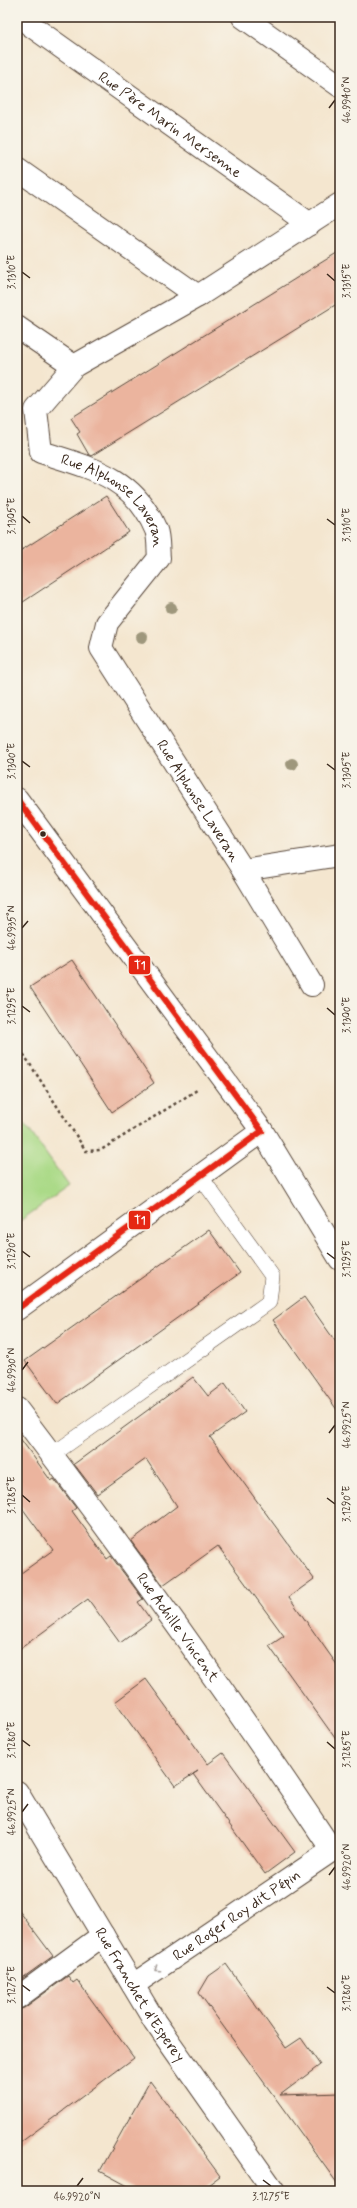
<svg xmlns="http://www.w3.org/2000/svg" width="357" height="2208" viewBox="0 0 357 2208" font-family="Mynerve,sans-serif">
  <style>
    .green { fill: #abda88; stroke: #738253 }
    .building { fill: #ebb49e }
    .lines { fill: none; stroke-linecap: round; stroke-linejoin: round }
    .service-casing { stroke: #574639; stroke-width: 16 }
    .minor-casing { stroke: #574639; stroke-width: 24 }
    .path { stroke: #574639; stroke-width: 2.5; stroke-dasharray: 3 3; stroke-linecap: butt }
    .service { stroke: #fff; stroke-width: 15 }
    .minor { stroke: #fff; stroke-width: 22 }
    .bus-1-casing { stroke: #f7f3e8; stroke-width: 9 }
    .bus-1 { stroke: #e52713; stroke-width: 6 }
    .tree { fill: #9e977c }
    .oneway { stroke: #a79f9a }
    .ticks { fill: none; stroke: #3b2a1e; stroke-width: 1.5 }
    .bus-dot { fill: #3b2a1e; stroke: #f7f3e8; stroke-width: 1.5 }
    .labels { text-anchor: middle; stroke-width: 4; stroke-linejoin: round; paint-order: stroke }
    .street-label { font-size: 15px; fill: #3b2a1e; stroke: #f7f3e8 }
    .line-badge { stroke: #f7f3e8; stroke-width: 1.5 }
    .badge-label { font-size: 11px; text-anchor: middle; font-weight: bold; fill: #fff }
    .neatline { fill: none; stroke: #3b2a1e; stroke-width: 1.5 }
    .ticks-label { font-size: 10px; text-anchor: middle; fill: #3b2a1e }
  </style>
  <rect width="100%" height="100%" fill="#f7f3e8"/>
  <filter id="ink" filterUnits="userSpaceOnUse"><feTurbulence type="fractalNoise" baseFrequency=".025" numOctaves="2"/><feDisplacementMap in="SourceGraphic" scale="8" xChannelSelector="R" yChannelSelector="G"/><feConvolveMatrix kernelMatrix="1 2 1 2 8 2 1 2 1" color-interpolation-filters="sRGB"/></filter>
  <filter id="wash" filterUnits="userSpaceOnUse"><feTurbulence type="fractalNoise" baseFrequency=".012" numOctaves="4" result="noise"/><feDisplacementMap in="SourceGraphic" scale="16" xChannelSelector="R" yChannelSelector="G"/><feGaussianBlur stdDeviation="0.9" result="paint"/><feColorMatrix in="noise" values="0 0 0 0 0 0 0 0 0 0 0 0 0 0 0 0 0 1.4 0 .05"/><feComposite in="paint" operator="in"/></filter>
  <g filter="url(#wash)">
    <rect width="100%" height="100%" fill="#f4e6cf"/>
    <path class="green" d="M 17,1113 L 69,1186 L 17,1223 Z"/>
    <g id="blocks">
      <g class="building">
        <path d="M 340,251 L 340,302 L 91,456 L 89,455 L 77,434 L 80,432 L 71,418 Z"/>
        <path d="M 106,496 L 129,532 L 17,606 L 17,553 Z"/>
        <path d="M 72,960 L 154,1083 L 112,1112 L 30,987 Z"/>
        <path d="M 209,1230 L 240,1273 L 57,1404 L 25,1361 Z"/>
        <path d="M 304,1297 L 340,1348 L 340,1414 L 273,1320 Z"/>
        <path d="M 193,1377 L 208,1396 L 225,1383 L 245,1412 L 210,1437 L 314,1579 L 289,1597 L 340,1669 L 340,1745 L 269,1646 L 284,1636 L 218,1546 L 163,1585 L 131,1541 L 177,1506 L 146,1459 L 97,1494 L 74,1464 Z"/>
        <path d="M 17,1434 L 51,1481 L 54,1479 L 76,1508 L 72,1511 L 107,1559 L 111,1556 L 143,1599 L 138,1602 L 151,1620 L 120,1643 L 88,1599 L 17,1651 L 17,1576 L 53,1550 L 17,1501 Z"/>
        <path d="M 146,1679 L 208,1764 L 223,1753 L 295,1852 L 265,1874 L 193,1774 L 198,1771 L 175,1786 L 115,1702 Z"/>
        <path d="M 17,1908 L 53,1956 L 17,1982 Z"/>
        <path d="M 226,1964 L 286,2048 L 301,2038 L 320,2065 L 280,2095 L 340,2093 L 340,2187 L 199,1993 L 209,1976 Z"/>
        <path d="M 68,1976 L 73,1983 L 77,1980 L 134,2058 L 17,2145 L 17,2010 L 24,2008 Z"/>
        <path d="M 150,2081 L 220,2176 L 200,2191 L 137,2191 L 100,2171 Z"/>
      </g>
    </g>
  </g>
  <g filter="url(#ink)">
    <use href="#blocks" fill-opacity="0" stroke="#574639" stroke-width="1"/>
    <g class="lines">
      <g class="service-casing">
        <path id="service" d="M 52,1455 L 269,1302 L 272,1276 L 200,1176"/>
      </g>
      <g class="minor-casing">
        <g id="minor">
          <path d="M 243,17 L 340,86"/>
          <path id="s1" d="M 30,25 L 310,224"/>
          <path d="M 17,169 L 198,296"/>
          <path id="s2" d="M 340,204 L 198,296 L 74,366 L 36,410 L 41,452 C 91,468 134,477 156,530 C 159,538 158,550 159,558 L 107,623 L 101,648 L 243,870 L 340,855"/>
          <path d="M 17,327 L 74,366"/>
          <path d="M 17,799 L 262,1131 L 340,1259"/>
          <path d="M 243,870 L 312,985"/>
          <path d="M 17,1309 L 262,1131"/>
          <path id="s3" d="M 17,1409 C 127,1553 232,1700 332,1850"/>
          <path id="s4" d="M 17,1792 L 155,2022 L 274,2191"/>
          <path id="s5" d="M 133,1985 L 340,1845"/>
          <path d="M 17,1998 L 103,1935"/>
        </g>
      </g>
      <path class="path" d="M 17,1044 L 86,1151 L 101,1150 L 197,1090"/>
      <use href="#service" class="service"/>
      <use href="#minor" class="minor"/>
      <g class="bus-1-casing">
        <g id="bus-1">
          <path d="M 17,799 L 262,1131"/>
          <path d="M 17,1309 L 262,1131"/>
        </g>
      </g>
      <use href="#bus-1" class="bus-1"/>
    </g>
    <g class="tree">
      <circle cx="171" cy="608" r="6"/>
      <circle cx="142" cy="637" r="6"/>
      <circle cx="292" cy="764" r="6"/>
    </g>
    <defs><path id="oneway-chevron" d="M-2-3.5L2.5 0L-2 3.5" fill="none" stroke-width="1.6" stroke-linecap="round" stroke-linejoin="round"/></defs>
    <use class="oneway" href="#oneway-chevron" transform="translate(157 1969) rotate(146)"/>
  </g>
  <path class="ticks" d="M 329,108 L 335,100M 22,272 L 30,278M 327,274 L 335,281M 22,516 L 30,523M 327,519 L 335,525M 22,761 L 30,767M 327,764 L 335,770M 22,928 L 28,921M 22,1006 L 30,1012M 327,1008 L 335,1015M 22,1251 L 30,1257M 327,1253 L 335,1259M 22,1370 L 28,1362M 329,1433 L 335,1425M 22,1495 L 30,1502M 327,1498 L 335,1504M 22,1740 L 30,1746M 327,1742 L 335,1749M 22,1812 L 28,1804M 329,1875 L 335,1867M 22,1985 L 30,1991M 327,1987 L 335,1993M 263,2180 L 271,2186M 77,2186 L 83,2178"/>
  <circle class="bus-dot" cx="43" cy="834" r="3.5"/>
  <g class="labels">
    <g class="street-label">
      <text dy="5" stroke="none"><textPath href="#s1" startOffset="172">Rue Père Marin Mersenne</textPath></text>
      <text dy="5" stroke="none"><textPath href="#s2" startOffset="504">Rue Alphonse Laveran</textPath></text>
      <text dy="5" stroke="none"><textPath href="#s2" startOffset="875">Rue Alphonse Laveran</textPath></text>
      <text dy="5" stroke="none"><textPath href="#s3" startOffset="271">Rue Achille Vincent</textPath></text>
      <text dy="5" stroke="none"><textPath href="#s5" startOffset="125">Rue Roger Roy dit Pépin</textPath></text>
      <text dy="5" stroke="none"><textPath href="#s4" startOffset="237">Rue Franchet d'Esperey</textPath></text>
    </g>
  </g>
  <g class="line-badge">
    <rect x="128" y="955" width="23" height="20" rx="4" fill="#e52713"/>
    <rect x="128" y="1210" width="23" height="20" rx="4" fill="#e52713"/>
  </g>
  <g class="badge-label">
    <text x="140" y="969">T1</text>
    <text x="140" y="1224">T1</text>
  </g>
  <rect width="357" height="2208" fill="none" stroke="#f7f3e8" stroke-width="44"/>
  <rect x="22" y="22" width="313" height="2164" class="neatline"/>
  <g class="ticks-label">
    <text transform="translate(346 100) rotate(-90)" y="4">46.9940°N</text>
    <text transform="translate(11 272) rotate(-90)" y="4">3.1310°E</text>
    <text transform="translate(346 281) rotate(-90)" y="4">3.1315°E</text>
    <text transform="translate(11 516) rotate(-90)" y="4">3.1305°E</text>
    <text transform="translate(346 525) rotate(-90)" y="4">3.1310°E</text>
    <text transform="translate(11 761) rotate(-90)" y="4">3.1300°E</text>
    <text transform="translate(346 770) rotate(-90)" y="4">3.1305°E</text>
    <text transform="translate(11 928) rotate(-90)" y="4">46.9935°N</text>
    <text transform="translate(11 1006) rotate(-90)" y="4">3.1295°E</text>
    <text transform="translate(346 1015) rotate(-90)" y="4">3.1300°E</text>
    <text transform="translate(11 1251) rotate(-90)" y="4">3.1290°E</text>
    <text transform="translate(346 1259) rotate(-90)" y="4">3.1295°E</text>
    <text transform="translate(11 1370) rotate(-90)" y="4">46.9930°N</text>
    <text transform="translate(346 1425) rotate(-90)" y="4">46.9925°N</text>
    <text transform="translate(11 1495) rotate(-90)" y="4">3.1285°E</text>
    <text transform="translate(346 1504) rotate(-90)" y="4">3.1290°E</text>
    <text transform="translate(11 1740) rotate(-90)" y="4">3.1280°E</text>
    <text transform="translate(346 1749) rotate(-90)" y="4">3.1285°E</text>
    <text transform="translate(11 1812) rotate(-90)" y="4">46.9925°N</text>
    <text transform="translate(346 1867) rotate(-90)" y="4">46.9920°N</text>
    <text transform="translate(11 1985) rotate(-90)" y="4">3.1275°E</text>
    <text transform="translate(346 1993) rotate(-90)" y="4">3.1280°E</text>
    <text x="77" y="2200">46.9920°N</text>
    <text x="271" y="2200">3.1275°E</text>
  </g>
</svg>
